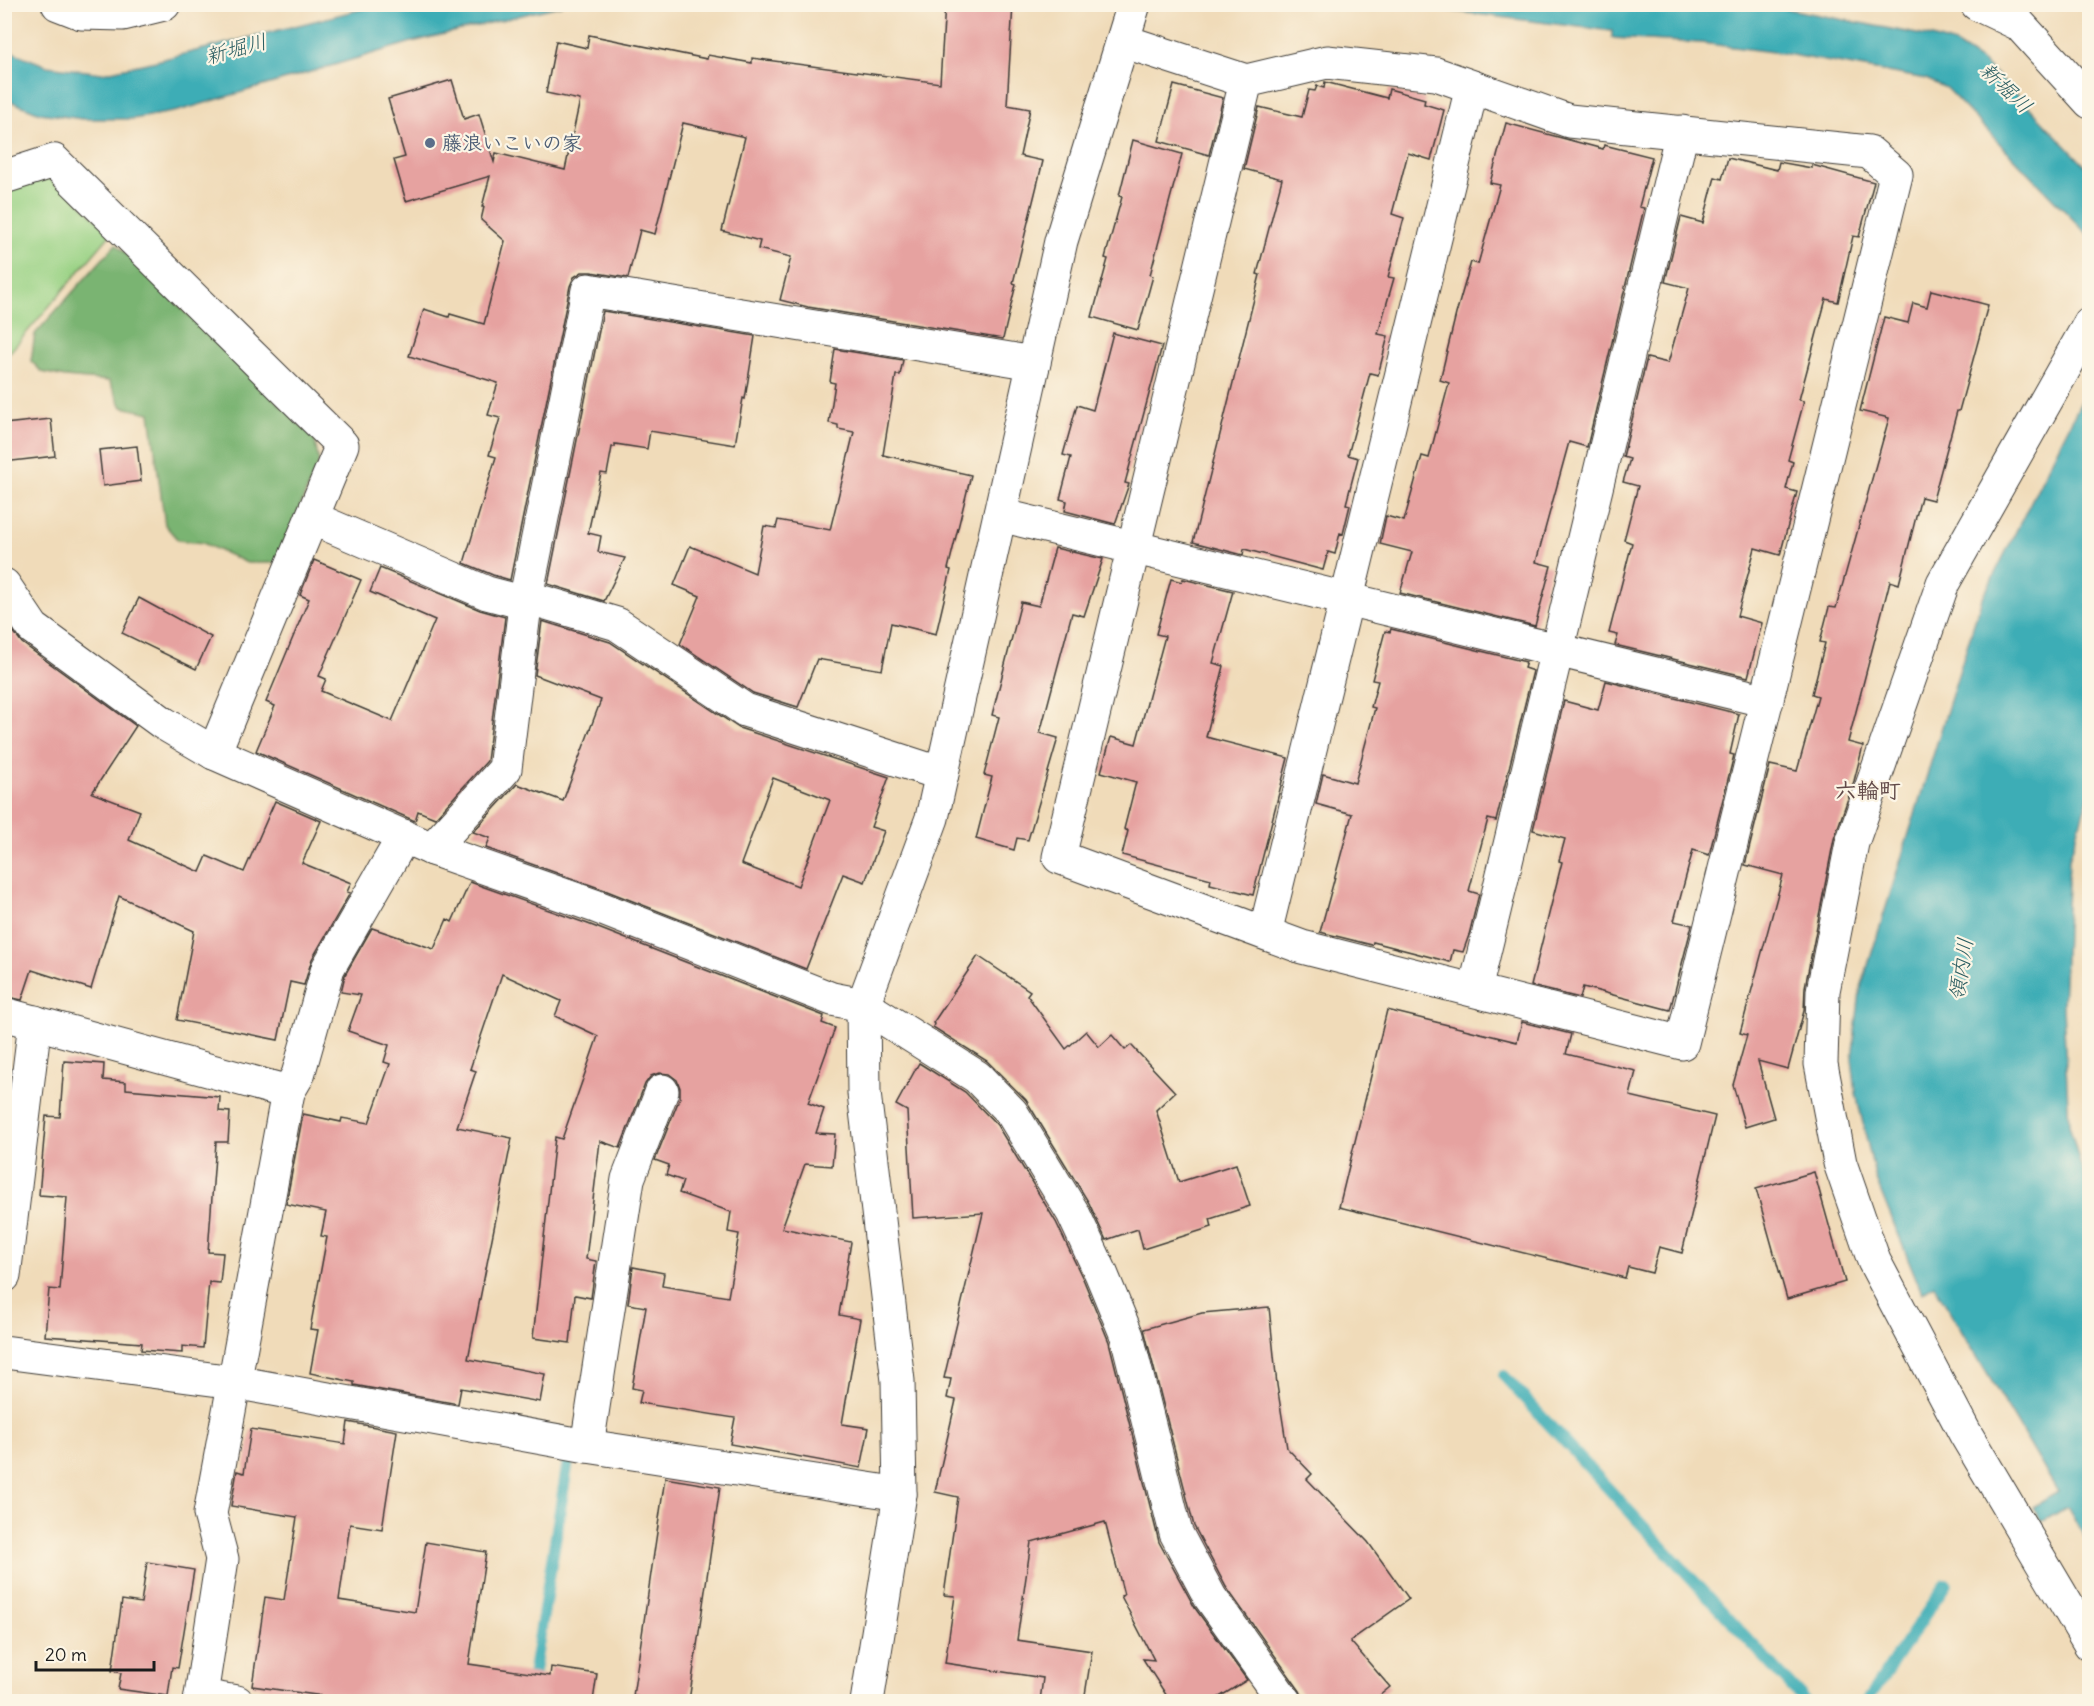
<svg xmlns="http://www.w3.org/2000/svg" width="2094" height="1706" viewBox="0 0 2094 1706" font-family="Delius,'Klee One',sans-serif">
  <style>
    .green { fill: #99d284; stroke: #5a7750; stroke-width: 1.5 }
    .forest { fill: #7ab472; stroke: #4b6847; stroke-width: 1.5 }
    .water { fill: #3cadb6; stroke: #2c6469; stroke-width: 1.5 }
    .lines { fill: none; stroke-linecap: round; stroke-linejoin: round }
    .stream { stroke: #3cadb6; stroke-width: 12 }
    .building { fill: #e6a2a0; fill-rule: evenodd }
    .minor-casing { stroke: #3c3934; stroke-width: 35 }
    .minor { stroke: #fff; stroke-width: 33 }
    .service-dot { fill: #5c6f8a; stroke: #fcf5e5; stroke-width: 2 }
    .labels { text-anchor: middle; stroke-width: 4.5; stroke-linejoin: round; paint-order: stroke }
    .service-label { font-size: 20px; font-weight: bold; fill: #4e5e75; stroke: #fcf5e5; text-anchor: start }
    .water-label { font-size: 21px; font-style: italic; fill: #2a5d61; stroke: #fcf5e5 }
    .quarter-label { font-size: 22px; font-weight: bold; fill: #634b4a; stroke: #fcf5e5 }
  </style>
  <rect width="100%" height="100%" fill="#fcf5e5"/>
  <filter id="ink" filterUnits="userSpaceOnUse"><feTurbulence type="fractalNoise" baseFrequency=".0167" numOctaves="2"/><feDisplacementMap in="SourceGraphic" scale="12" xChannelSelector="R" yChannelSelector="G"/><feConvolveMatrix kernelMatrix="1 2 1 2 8 2 1 2 1" color-interpolation-filters="sRGB"/></filter>
  <filter id="wash" filterUnits="userSpaceOnUse"><feTurbulence type="fractalNoise" baseFrequency=".008" numOctaves="4" result="noise"/><feDisplacementMap in="SourceGraphic" scale="24" xChannelSelector="R" yChannelSelector="G"/><feGaussianBlur stdDeviation="1.35" result="paint"/><feColorMatrix in="noise" values="0 0 0 0 0 0 0 0 0 0 0 0 0 0 0 0 0 1.4 0 .05"/><feComposite in="paint" operator="in"/></filter>
  <g filter="url(#wash)">
    <rect width="100%" height="100%" fill="#f0dbb9"/>
    <path class="green" d="M 41,177 L 58,180 L 111,234 L 5,358 L 5,184 Z"/>
    <path class="forest" d="M 116,244 L 314,438 L 319,462 L 276,563 L 247,563 L 203,543 L 178,540 L 165,525 L 150,413 L 122,407 L 109,381 L 65,377 L 42,372 L 31,361 L 35,334 Z"/>
    <g class="water">
      <path d="M 378,5 L 563,5 L 412,42 L 178,111 L 133,119 L 82,119 L 40,113 L 5,99 L 5,49 L 47,66 L 102,73 L 156,61 Z"/>
      <path d="M 1403,5 L 1768,5 L 1932,37 L 1955,44 L 1980,60 L 2010,87 L 2089,170 L 2089,236 L 1946,88 L 1926,79 L 1781,53 L 1701,43 L 1612,38 L 1612,31 Z"/>
      <path d="M 2089,386 L 2090,792 L 2069,859 L 2063,1007 L 2069,1124 L 2080,1164 L 2089,1186 L 2089,1545 L 2067,1507 L 2042,1522 L 2033,1507 L 2058,1492 L 1934,1285 L 1922,1293 L 1876,1180 L 1856,1093 L 1852,1059 L 1860,991 L 1981,601 Z"/>
    </g>
    <g class="lines">
      <g class="stream">
        <path d="M 1504,1376 L 1806,1702"/>
        <path d="M 529,1702 L 568,1461"/>
        <path d="M 1866,1702 L 1946,1584"/>
      </g>
    </g>
    <g id="blocks">
      <g class="building">
        <path d="M 945,4 L 1013,4 L 1007,105 L 1030,109 L 1020,156 L 1043,161 L 1013,283 L 1016,284 L 1003,339 L 808,307 L 780,300 L 791,257 L 758,249 L 760,241 L 722,231 L 745,137 L 683,123 L 655,234 L 640,230 L 628,278 L 591,272 L 582,272 L 574,277 L 570,286 L 510,580 L 493,575 L 464,563 L 496,457 L 489,455 L 500,418 L 488,415 L 498,383 L 409,356 L 424,309 L 449,317 L 450,314 L 484,324 L 505,241 L 481,220 L 484,207 L 482,207 L 490,176 L 406,201 L 394,160 L 405,157 L 388,99 L 452,80 L 464,119 L 479,114 L 494,162 L 496,153 L 565,170 L 580,100 L 546,93 L 556,41 L 587,48 L 589,35 L 707,59 L 708,55 L 752,63 L 752,58 L 940,83 Z"/>
        <path d="M 1325,82 L 1387,98 L 1389,89 L 1425,99 L 1424,104 L 1444,110 L 1431,160 L 1408,153 L 1392,214 L 1404,218 L 1388,277 L 1394,278 L 1378,334 L 1388,336 L 1378,375 L 1370,373 L 1348,455 L 1358,458 L 1346,504 L 1350,505 L 1343,534 L 1340,533 L 1335,554 L 1328,552 L 1323,570 L 1244,549 L 1243,555 L 1193,542 L 1260,275 L 1257,274 L 1282,179 L 1244,169 L 1259,107 L 1302,117 L 1309,90 L 1315,91 L 1317,86 L 1324,88 Z"/>
        <path d="M 1174,85 L 1223,98 L 1209,155 L 1159,141 Z"/>
        <path d="M 1506,123 L 1603,149 L 1604,145 L 1652,157 L 1639,207 L 1644,208 L 1587,447 L 1569,442 L 1536,562 L 1551,566 L 1535,626 L 1400,593 L 1412,552 L 1380,544 L 1386,516 L 1404,521 L 1422,456 L 1429,458 L 1449,383 L 1440,380 L 1456,314 L 1471,262 L 1478,264 L 1500,185 L 1490,183 Z"/>
        <path d="M 1133,140 L 1182,154 L 1150,275 L 1153,276 L 1138,330 L 1092,317 L 1108,259 L 1105,258 L 1122,197 L 1119,196 Z"/>
        <path d="M 1728,158 L 1777,170 L 1779,162 L 1812,168 L 1812,165 L 1874,182 L 1859,237 L 1853,236 L 1838,302 L 1826,299 L 1799,400 L 1804,401 L 1788,460 L 1793,462 L 1786,489 L 1797,492 L 1780,555 L 1755,548 L 1737,616 L 1762,623 L 1748,677 L 1615,645 L 1618,635 L 1609,633 L 1632,543 L 1624,540 L 1638,486 L 1623,482 L 1630,459 L 1623,457 L 1647,358 L 1668,363 L 1689,288 L 1665,282 L 1681,217 L 1703,223 L 1715,177 L 1722,179 Z"/>
        <path d="M 1931,290 L 1988,305 L 1959,411 L 1957,411 L 1933,500 L 1921,497 L 1899,584 L 1890,581 L 1848,742 L 1863,746 L 1854,781 L 1834,839 L 1805,987 L 1804,1011 L 1788,1069 L 1758,1061 L 1774,1118 L 1745,1127 L 1733,1085 L 1747,1035 L 1740,1033 L 1783,875 L 1745,865 L 1770,765 L 1797,771 L 1818,696 L 1812,694 L 1825,643 L 1820,642 L 1829,607 L 1836,608 L 1889,418 L 1860,411 L 1884,317 L 1908,323 L 1913,303 L 1927,307 Z"/>
        <path d="M 603,311 L 755,336 L 745,399 L 743,398 L 735,445 L 650,431 L 647,449 L 615,444 L 615,447 L 612,447 L 607,474 L 601,473 L 588,533 L 601,536 L 598,552 L 625,558 L 604,601 L 548,584 Z"/>
        <path d="M 1113,333 L 1162,346 L 1125,483 L 1129,484 L 1115,524 L 1065,511 L 1067,501 L 1060,499 L 1071,457 L 1063,455 L 1077,405 L 1093,410 Z"/>
        <path d="M 835,349 L 903,360 L 900,375 L 896,375 L 883,455 L 971,475 L 948,569 L 951,570 L 936,634 L 891,623 L 882,670 L 817,659 L 798,707 L 753,693 L 680,644 L 700,596 L 674,585 L 690,546 L 755,573 L 764,526 L 776,528 L 778,520 L 830,530 L 854,432 L 838,429 L 838,425 L 829,423 L 835,383 L 830,382 Z"/>
        <path d="M 51,419 L 55,456 L 4,462 L 4,424 Z"/>
        <path d="M 137,446 L 141,481 L 103,486 L 99,450 Z"/>
        <path d="M 1055,548 L 1103,559 L 1084,616 L 1072,613 L 1040,733 L 1058,738 L 1028,840 L 1017,838 L 1014,850 L 976,839 L 992,777 L 984,775 L 999,717 L 992,715 L 1021,602 L 1039,606 Z"/>
        <path d="M 314,560 L 361,580 L 319,676 L 326,679 L 321,691 L 392,721 L 435,620 L 370,592 L 380,568 L 480,610 L 505,617 L 487,761 L 435,818 L 418,811 L 415,821 L 256,751 L 275,706 L 266,702 L 309,599 L 300,595 Z"/>
        <path d="M 1171,579 L 1182,582 L 1183,579 L 1233,591 L 1213,663 L 1224,666 L 1206,737 L 1288,758 L 1253,895 L 1210,884 L 1211,879 L 1122,855 L 1128,831 L 1124,829 L 1136,782 L 1101,772 L 1111,737 L 1136,744 L 1165,636 L 1156,634 Z"/>
        <path d="M 139,598 L 211,637 L 196,669 L 122,633 Z"/>
        <path d="M 4,619 L 22,643 L 136,726 L 92,793 L 140,811 L 129,840 L 200,872 L 207,856 L 244,872 L 275,801 L 321,821 L 302,863 L 351,883 L 347,892 L 350,893 L 312,959 L 304,985 L 290,982 L 278,1040 L 177,1020 L 194,931 L 119,896 L 91,989 L 32,970 L 22,1000 L 4,996 Z"/>
        <path d="M 542,621 L 610,642 L 739,728 L 889,777 L 871,827 L 884,831 L 865,882 L 843,874 L 806,969 L 602,889 L 486,848 L 490,838 L 473,832 L 517,784 L 563,801 L 601,700 L 535,675 ZM 773,778 L 830,800 L 798,886 L 741,864 Z"/>
        <path d="M 1391,629 L 1526,662 L 1524,668 L 1533,671 L 1496,821 L 1488,819 L 1469,891 L 1479,894 L 1469,935 L 1463,952 L 1453,950 L 1450,962 L 1373,942 L 1372,945 L 1320,932 L 1352,814 L 1316,804 L 1323,774 L 1355,783 L 1375,708 L 1371,707 L 1378,681 L 1372,680 L 1385,631 L 1390,632 Z"/>
        <path d="M 1606,681 L 1739,714 L 1730,754 L 1734,755 L 1709,855 L 1693,850 L 1674,921 L 1692,925 L 1670,1010 L 1583,987 L 1580,998 L 1531,986 L 1562,862 L 1559,861 L 1565,839 L 1533,830 L 1564,701 L 1598,710 Z"/>
        <path d="M 470,882 L 588,924 L 824,1016 L 822,1023 L 835,1028 L 808,1103 L 824,1109 L 816,1133 L 835,1134 L 832,1166 L 805,1164 L 782,1228 L 851,1242 L 839,1315 L 860,1319 L 842,1424 L 869,1428 L 861,1468 L 730,1444 L 735,1418 L 639,1403 L 642,1390 L 632,1388 L 646,1307 L 628,1304 L 633,1267 L 664,1273 L 662,1286 L 728,1297 L 739,1234 L 728,1232 L 731,1212 L 679,1193 L 683,1181 L 666,1175 L 669,1165 L 655,1160 L 680,1097 L 680,1088 L 677,1080 L 669,1074 L 659,1073 L 651,1076 L 645,1084 L 620,1148 L 600,1141 L 586,1259 L 596,1261 L 591,1298 L 575,1295 L 570,1343 L 533,1338 L 555,1137 L 562,1139 L 598,1036 L 555,1016 L 561,1001 L 502,974 L 470,1069 L 476,1071 L 457,1127 L 512,1138 L 468,1359 L 545,1374 L 540,1402 L 461,1388 L 458,1404 L 354,1385 L 354,1382 L 310,1373 L 318,1330 L 310,1329 L 327,1237 L 321,1236 L 326,1212 L 286,1204 L 303,1114 L 341,1122 L 342,1118 L 369,1123 L 390,1064 L 384,1062 L 389,1045 L 348,1031 L 361,995 L 341,992 L 345,975 L 372,928 L 434,949 L 447,919 L 452,922 Z"/>
        <path d="M 978,956 L 1030,991 L 1027,995 L 1066,1049 L 1086,1031 L 1099,1047 L 1112,1035 L 1125,1050 L 1131,1045 L 1175,1092 L 1156,1110 L 1179,1182 L 1236,1164 L 1250,1206 L 1210,1219 L 1212,1227 L 1143,1249 L 1138,1229 L 1106,1240 L 1089,1203 L 1026,1100 L 987,1061 L 933,1027 L 934,1024 L 933,1023 Z"/>
        <path d="M 1387,1010 L 1517,1042 L 1522,1022 L 1571,1034 L 1566,1054 L 1636,1071 L 1630,1096 L 1715,1116 L 1682,1253 L 1659,1247 L 1652,1273 L 1628,1267 L 1625,1278 L 1339,1207 Z"/>
        <path d="M 64,1061 L 104,1064 L 103,1080 L 126,1082 L 126,1089 L 220,1097 L 219,1111 L 230,1112 L 228,1142 L 216,1142 L 208,1252 L 223,1253 L 220,1283 L 209,1282 L 203,1348 L 182,1346 L 182,1353 L 141,1350 L 142,1343 L 45,1336 L 49,1289 L 60,1290 L 67,1197 L 39,1195 L 46,1116 L 60,1117 Z"/>
        <path d="M 919,1063 L 965,1092 L 997,1125 L 1056,1222 L 1084,1281 L 1109,1342 L 1159,1542 L 1195,1608 L 1247,1680 L 1213,1701 L 1170,1701 L 1143,1659 L 1154,1660 L 1121,1596 L 1124,1595 L 1105,1522 L 1031,1542 L 1017,1640 L 1092,1651 L 1084,1701 L 1040,1701 L 1043,1678 L 945,1663 L 955,1596 L 944,1595 L 958,1497 L 935,1492 L 956,1400 L 947,1398 L 951,1379 L 944,1378 L 983,1213 L 913,1218 L 907,1111 L 896,1105 Z"/>
        <path d="M 1814,1172 L 1845,1282 L 1787,1299 L 1756,1189 Z"/>
        <path d="M 1269,1307 L 1277,1385 L 1287,1448 L 1312,1474 L 1307,1479 L 1368,1542 L 1409,1599 L 1350,1641 L 1390,1687 L 1373,1701 L 1305,1701 L 1300,1691 L 1226,1587 L 1194,1526 L 1144,1329 L 1202,1313 Z"/>
        <path d="M 348,1422 L 397,1431 L 382,1529 L 350,1524 L 339,1600 L 415,1612 L 426,1542 L 486,1552 L 469,1664 L 550,1676 L 551,1667 L 597,1674 L 593,1701 L 359,1701 L 252,1686 L 265,1597 L 284,1600 L 297,1517 L 231,1506 L 237,1471 L 244,1473 L 251,1429 L 345,1444 Z"/>
        <path d="M 665,1478 L 720,1487 L 689,1701 L 670,1701 L 633,1696 Z"/>
        <path d="M 147,1562 L 194,1570 L 178,1668 L 172,1667 L 168,1696 L 118,1689 L 121,1673 L 112,1671 L 122,1600 L 141,1603 Z"/>
      </g>
    </g>
  </g>
  <g filter="url(#ink)">
    <use href="#blocks" fill-opacity="0" stroke="#3c3934" stroke-width="1.5"/>
    <g class="lines">
      <g class="minor-casing">
        <g id="minor">
          <path d="M 58,4 L 81,13 L 123,14 L 164,4"/>
          <path d="M 1977,4 L 2019,24 L 2090,102"/>
          <path d="M 1123,41 L 1246,81 L 1327,62 L 1436,74 L 1569,121 L 1869,152 L 1896,175 L 1682,1043 L 1302,947 L 1059,857 L 1246,81"/>
          <path d="M 4,177 L 54,161 L 342,445 L 214,753"/>
          <path d="M 2090,323 L 1943,583 L 1852,843 L 1823,991 L 1821,1064 L 1840,1163 L 1874,1261 L 1965,1433 L 2090,1644"/>
          <path d="M 1000,515 L 1767,701"/>
          <path d="M 312,518 L 487,593 L 525,603"/>
          <path d="M 4,585 L 33,628 L 163,723 L 214,753 L 432,849 L 595,906 L 832,999 L 863,1005 L 977,1077 L 1012,1113 L 1073,1213 L 1101,1273 L 1127,1336 L 1176,1533 L 1210,1597 L 1285,1702"/>
          <path d="M 526,597 L 617,624 L 745,710 L 942,774"/>
          <path d="M 432,849 L 505,769 L 526,597 L 588,290 L 1034,363"/>
          <path d="M 1265,933 L 1472,87"/>
          <path d="M 1475,990 L 1682,132"/>
          <path d="M 4,1014 L 288,1092 L 210,1514 L 222,1559 L 200,1702"/>
          <path d="M 288,1092 L 298,1075 L 328,968 L 404,836"/>
          <path d="M 4,1276 L 35,1022"/>
          <path d="M 4,1352 L 234,1382 L 587,1446 L 900,1494"/>
          <path d="M 587,1446 L 628,1179 L 662,1091"/>
          <path d="M 201,1696 L 237,1702"/>
          <path d="M 867,1702 L 900,1494 L 898,1381 L 864,1093 L 863,1005 L 932,818 L 1061,241 L 1134,4"/>
        </g>
      </g>
      <use href="#minor" class="minor"/>
    </g>
  </g>
  <circle class="service-dot" cx="430" cy="143" r="6"/>
  <g class="labels">
    <g class="service-label">
      <text x="442" y="150">藤浪いこいの家</text>
    </g>
    <g class="water-label">
      <text transform="translate(236 49) rotate(-15)" y="7">新堀川</text>
      <text transform="translate(2006 88) rotate(44)" y="7">新堀川</text>
      <text transform="translate(1961 969) rotate(-81)" y="7">領内川</text>
    </g>
    <g class="quarter-label">
      <text x="1868" y="798">六輪町</text>
    </g>
  </g>
  <rect width="2094" height="1706" fill="none" stroke="#fcf5e5" stroke-width="24"/>
  <path d="M36 1661v9h118v-9" fill="none" stroke="#1c1c1c" stroke-width="3"/>
  <text x="45" y="1661" font-size="18" fill="#1c1c1c" stroke="#fcf5e5" stroke-width="4.5" paint-order="stroke">20 m</text>
</svg>
